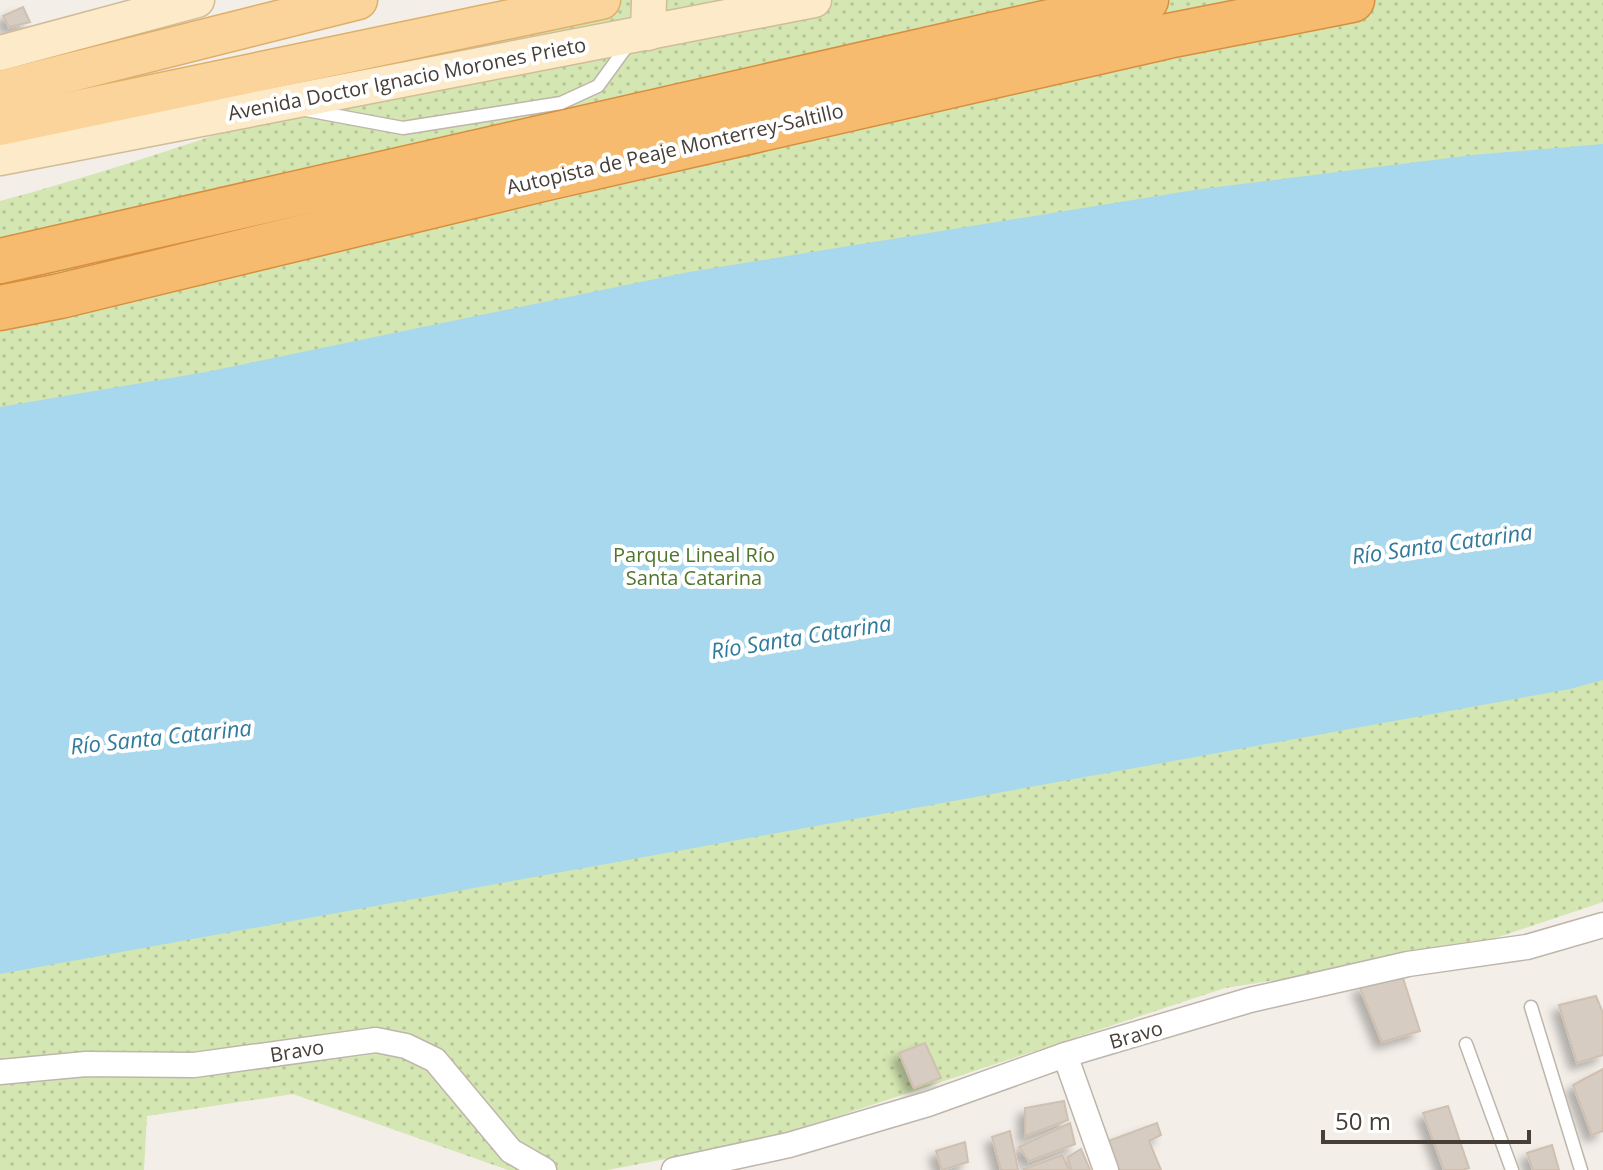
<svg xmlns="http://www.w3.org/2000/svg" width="1603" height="1170" viewBox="0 0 1603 1170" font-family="'Open Sans',sans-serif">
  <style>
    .park { fill: url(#park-dots) }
    .water { fill: #a7d8ed }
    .building { fill: #d7ccc1; stroke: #cfc0b1; stroke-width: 2; filter: url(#shadow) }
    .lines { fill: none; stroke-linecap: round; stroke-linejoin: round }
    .service-casing { stroke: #beb5ab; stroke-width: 15 }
    .minor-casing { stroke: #beb5ab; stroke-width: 27 }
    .secondary-casing { stroke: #d1bc99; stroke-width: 37 }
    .primary-casing { stroke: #deaf6a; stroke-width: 41 }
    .motorway-casing { stroke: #d68f3e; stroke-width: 47 }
    .service { stroke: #fff; stroke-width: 12 }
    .minor { stroke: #fff; stroke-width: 24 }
    .secondary { stroke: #fceac9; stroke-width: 34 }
    .primary { stroke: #fad49a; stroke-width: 38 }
    .motorway { stroke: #f7bb6f; stroke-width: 44 }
    .labels { text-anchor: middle; stroke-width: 8; stroke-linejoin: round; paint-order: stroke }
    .street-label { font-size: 20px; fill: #463e37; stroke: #fff }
    .park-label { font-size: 20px; fill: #50752c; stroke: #fff }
    .water-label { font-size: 22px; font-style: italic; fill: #307b9d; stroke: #fff }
  </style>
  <defs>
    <pattern id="park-dots" width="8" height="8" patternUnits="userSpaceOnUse" patternTransform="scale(2)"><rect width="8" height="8" fill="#d4e6b2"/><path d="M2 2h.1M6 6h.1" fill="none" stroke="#b7c69a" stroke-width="1.8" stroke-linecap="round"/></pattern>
    <filter id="shadow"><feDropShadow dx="-7" dy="7" stdDeviation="4" flood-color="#0004"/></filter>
  </defs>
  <rect width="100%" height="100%" fill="#f3eee8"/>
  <path class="park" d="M 601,0 L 1603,0 L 1603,902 L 1448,954 L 1225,988 L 769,1139 L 608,1170 L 508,1170 L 293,1094 L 147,1116 L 144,1170 L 0,1170 L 0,201 C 204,146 400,67 601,0 Z"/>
  <path class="water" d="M 1603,144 L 1603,680 L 1570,689 L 0,974 L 0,407 L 206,372 L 689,272 L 1194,190 L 1473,155 Z"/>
  <g class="building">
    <path d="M 23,7 L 30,22 L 9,27 L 3,16 Z"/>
    <path d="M 1403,978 L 1420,1031 L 1382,1042 L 1359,986 Z"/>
    <path d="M 1596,996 L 1603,1013 L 1603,1055 L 1577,1063 L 1559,1005 Z"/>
    <path d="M 925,1043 L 941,1078 L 914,1088 L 899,1053 Z"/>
    <path d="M 1603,1069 L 1603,1131 L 1592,1135 L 1573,1085 Z"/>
    <path d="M 1064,1101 L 1068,1120 L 1025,1136 L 1025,1108 Z"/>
    <path d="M 1448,1106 L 1469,1168 L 1462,1170 L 1444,1170 L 1423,1113 Z"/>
    <path d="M 1070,1123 L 1075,1144 L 1029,1161 L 1019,1147 Z"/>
    <path d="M 1157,1123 L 1161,1135 L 1149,1141 L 1161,1170 L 1118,1170 L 1108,1141 Z"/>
    <path d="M 1010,1131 L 1018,1170 L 1001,1170 L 992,1137 Z"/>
    <path d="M 965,1142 L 968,1162 L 942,1170 L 936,1151 Z"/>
    <path d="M 1552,1145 L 1559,1170 L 1533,1170 L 1527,1153 Z"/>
    <path d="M 1081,1149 L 1090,1170 L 1071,1170 L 1068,1157 Z"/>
    <path d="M 1062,1155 L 1069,1170 L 1024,1170 L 1024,1169 Z"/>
  </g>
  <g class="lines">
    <g class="service-casing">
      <g id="service">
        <path d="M 306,110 L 403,128 L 561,103 L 598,86 L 630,42"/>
        <path d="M 1531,1007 L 1581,1170"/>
        <path d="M 1466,1044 L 1512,1170"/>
      </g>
    </g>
    <g class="minor-casing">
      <g id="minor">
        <path d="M 1065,1055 L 1106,1170"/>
        <path d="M 0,1072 L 86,1064 L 194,1065 L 376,1040 L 406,1046 L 435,1060 L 511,1151 L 544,1170"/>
        <path d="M 674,1170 L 789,1145 L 928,1104 L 1065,1055 L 1250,1000 L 1408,964 L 1527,947 L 1603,925"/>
      </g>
    </g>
    <g class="secondary-casing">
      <g id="secondary">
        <path d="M 648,33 L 649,0"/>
        <path d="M 0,53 L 197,0"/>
        <path d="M 0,158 L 814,0"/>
      </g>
    </g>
    <g class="primary-casing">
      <g id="primary">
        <path d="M 0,90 L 358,0"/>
        <path d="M 0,126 L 601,0"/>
      </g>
    </g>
    <g class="motorway-casing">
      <g id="motorway">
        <path d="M 0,261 L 1146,0"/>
        <path d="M 0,308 L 60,296 L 542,179 L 1168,36 L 1352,0"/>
      </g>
    </g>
    <use href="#service" class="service"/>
    <use href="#minor" class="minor"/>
    <use href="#secondary" class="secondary"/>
    <use href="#primary" class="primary"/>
    <use href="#motorway" class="motorway"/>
  </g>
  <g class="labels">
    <g class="street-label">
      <text transform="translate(407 79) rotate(-11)" y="7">Avenida Doctor Ignacio Morones Prieto</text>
      <text transform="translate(675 149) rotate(-13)" y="7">Autopista de Peaje Monterrey-Saltillo</text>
      <text transform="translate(1136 1035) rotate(-16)" y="7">Bravo</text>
      <text transform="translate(297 1051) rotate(-9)" y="7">Bravo</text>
    </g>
    <g class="park-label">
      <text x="694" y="562">Parque Lineal Río<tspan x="694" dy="23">Santa Catarina</tspan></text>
    </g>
    <g class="water-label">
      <text transform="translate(1442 544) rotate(-8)" y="8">Río Santa Catarina</text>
      <text transform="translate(801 637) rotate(-9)" y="8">Río Santa Catarina</text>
      <text transform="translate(161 737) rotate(-6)" y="8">Río Santa Catarina</text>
    </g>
  </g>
  <path d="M1323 1130v12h206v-12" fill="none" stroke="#463e37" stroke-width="4"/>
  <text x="1335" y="1130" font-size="24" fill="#463e37" stroke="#ffffff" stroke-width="6" paint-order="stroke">50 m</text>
</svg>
